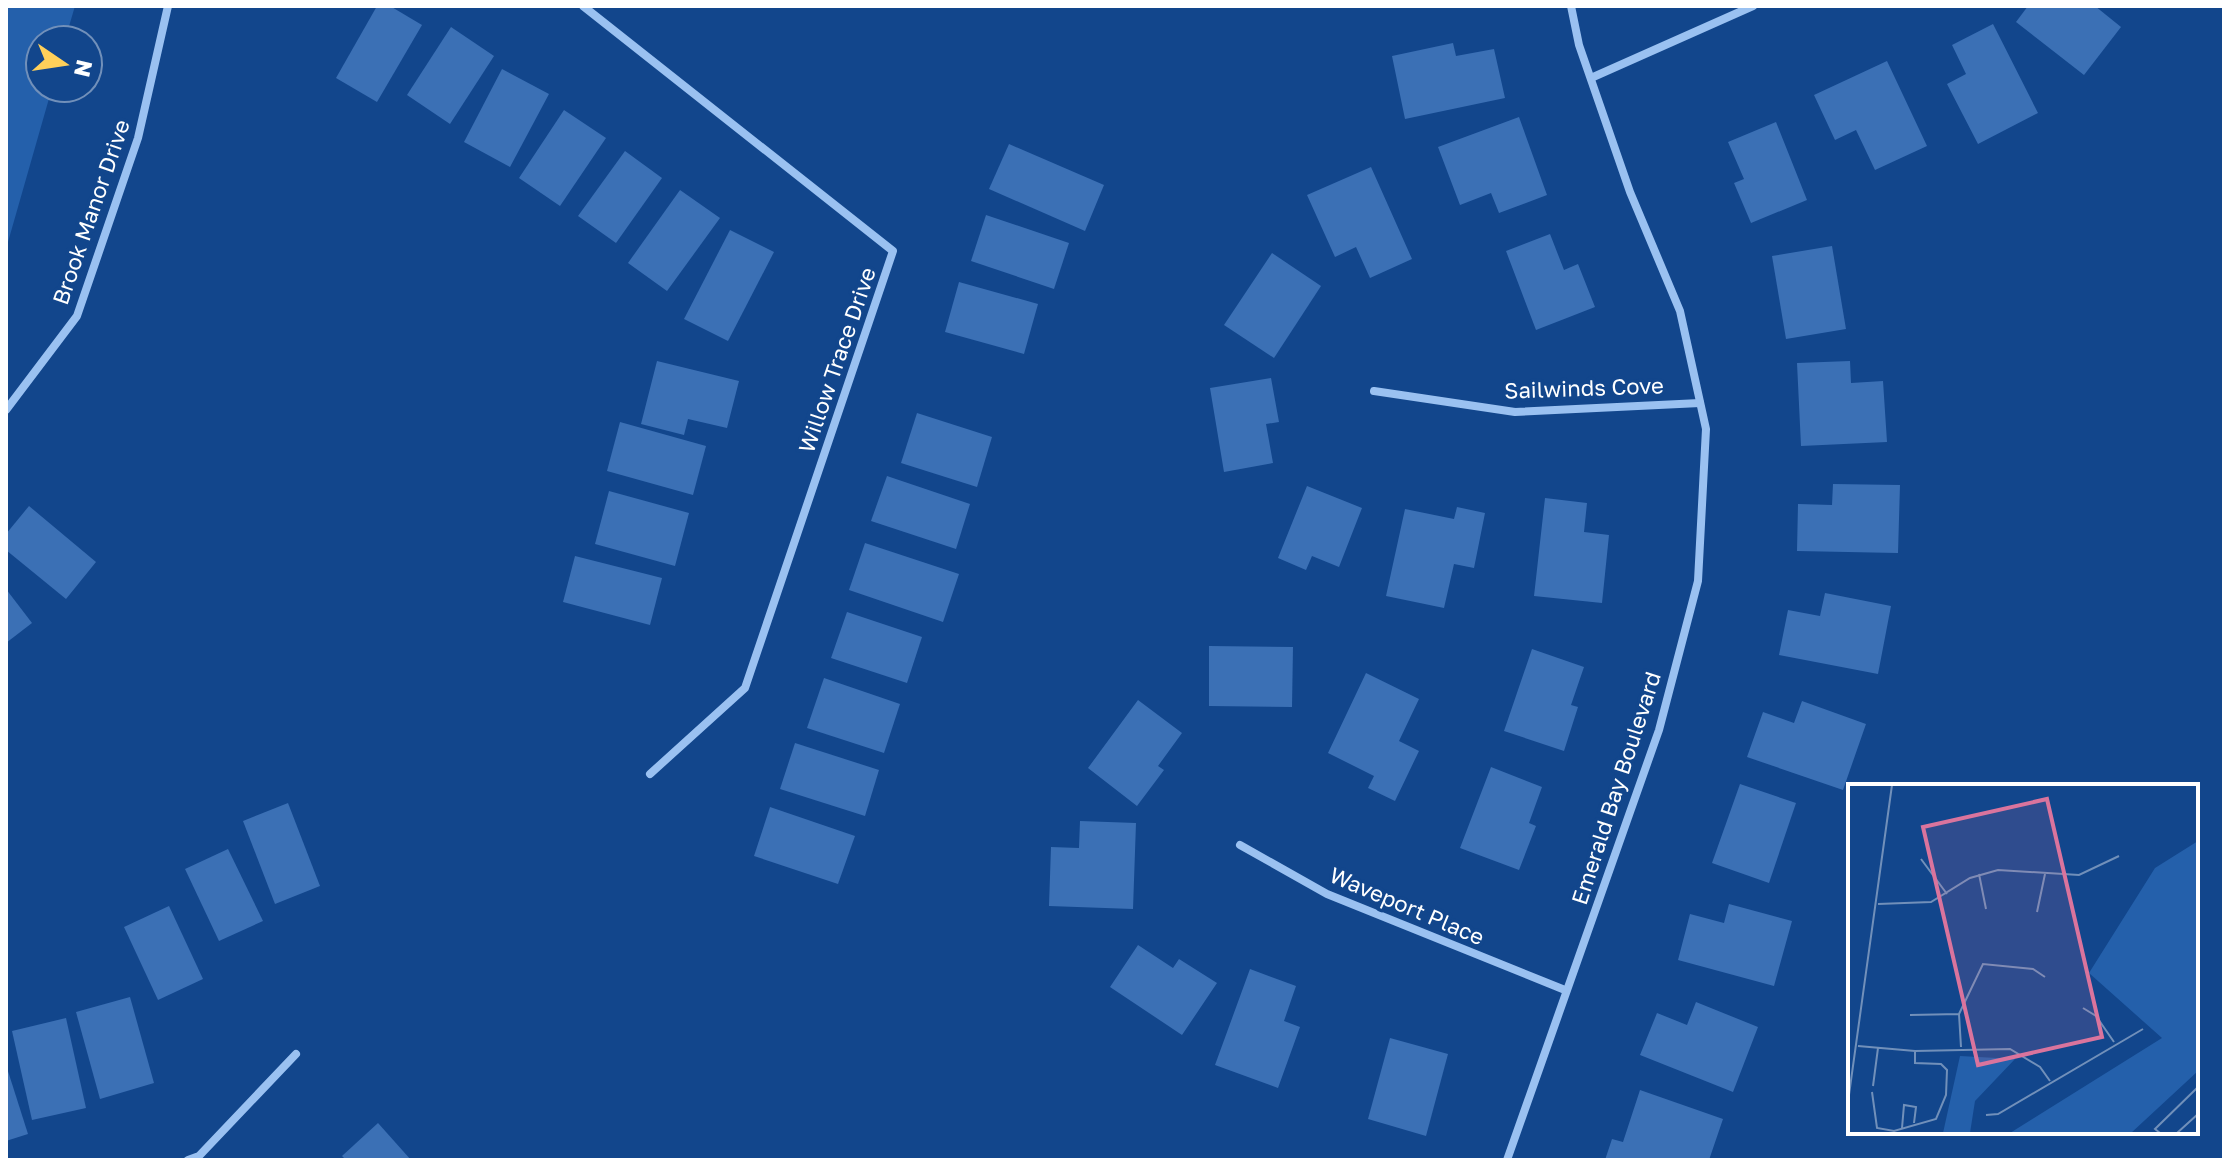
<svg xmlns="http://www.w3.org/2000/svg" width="2230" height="1166" viewBox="0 0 2230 1166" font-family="'Golos Text',sans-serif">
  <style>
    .green { fill: #2460ab }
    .building { fill: #3b70b5 }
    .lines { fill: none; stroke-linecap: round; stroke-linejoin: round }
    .minor { stroke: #9ac1f1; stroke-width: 8 }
    .labels { text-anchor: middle; stroke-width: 7; stroke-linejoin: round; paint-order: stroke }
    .street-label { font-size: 22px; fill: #fff; stroke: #12468c }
    .inset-road { fill: none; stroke: #7190ba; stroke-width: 2 }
    .view { fill: #da749d; fill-opacity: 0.15; stroke: #da749d; stroke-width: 4 }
    .inset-edge { fill: none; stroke: #fff; stroke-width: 4 }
  </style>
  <rect width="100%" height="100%" fill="#12468c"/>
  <path class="green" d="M 6,6 L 75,6 L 65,40 L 40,40 L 40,88 L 52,88 L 6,249 Z"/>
  <g class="building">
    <path d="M 377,6 L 390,6 L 422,25 L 377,102 L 336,78 Z"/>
    <path d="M 2028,6 L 2095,6 L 2121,27 L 2084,75 L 2016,22 Z"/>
    <path d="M 1993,24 L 2038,113 L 1978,144 L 1947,84 L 1966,74 L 1952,45 Z"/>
    <path d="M 451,27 L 494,56 L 450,124 L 407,95 Z"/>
    <path d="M 1453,43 L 1456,56 L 1494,49 L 1505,98 L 1405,119 L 1392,56 Z"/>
    <path d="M 1887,61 L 1927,146 L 1875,170 L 1856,130 L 1835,140 L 1814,95 Z"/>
    <path d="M 502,69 L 549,94 L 510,167 L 464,142 Z"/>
    <path d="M 564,110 L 606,138 L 560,206 L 519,178 Z"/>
    <path d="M 1519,117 L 1547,195 L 1499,213 L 1491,193 L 1460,205 L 1438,147 Z"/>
    <path d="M 1776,122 L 1807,200 L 1751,223 L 1734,183 L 1744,179 L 1728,142 Z"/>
    <path d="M 1009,144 L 1104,185 L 1085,231 L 989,189 Z"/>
    <path d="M 625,151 L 662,178 L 616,243 L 578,216 Z"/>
    <path d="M 1371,167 L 1412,259 L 1370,278 L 1356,247 L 1335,257 L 1307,195 Z"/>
    <path d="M 680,190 L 720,218 L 667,291 L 628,263 Z"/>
    <path d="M 986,215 L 1069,243 L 1054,289 L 971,261 Z"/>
    <path d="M 730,230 L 774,252 L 728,341 L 684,319 Z"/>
    <path d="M 1550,234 L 1564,270 L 1578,264 L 1595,307 L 1536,330 L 1506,251 Z"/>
    <path d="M 1832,246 L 1846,329 L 1786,339 L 1772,256 Z"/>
    <path d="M 1272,253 L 1321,286 L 1274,358 L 1224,325 Z"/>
    <path d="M 959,282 L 1038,304 L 1024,354 L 945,332 Z"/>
    <path d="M 657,361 L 739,381 L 727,428 L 688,419 L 684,435 L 641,424 Z"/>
    <path d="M 1850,361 L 1851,383 L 1883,381 L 1887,442 L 1801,446 L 1797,363 Z"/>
    <path d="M 1271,378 L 1279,422 L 1266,424 L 1273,463 L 1224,472 L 1210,388 Z"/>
    <path d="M 917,413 L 992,437 L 977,487 L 901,463 Z"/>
    <path d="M 620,422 L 706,446 L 693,495 L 607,471 Z"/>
    <path d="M 887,476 L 970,504 L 956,549 L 871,521 Z"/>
    <path d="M 1833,484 L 1900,485 L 1898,553 L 1797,551 L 1798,504 L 1832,505 Z"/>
    <path d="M 1307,486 L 1362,508 L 1339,567 L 1312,556 L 1306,570 L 1278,558 Z"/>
    <path d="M 609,491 L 689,513 L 675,566 L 595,544 Z"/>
    <path d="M 1545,498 L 1587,503 L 1584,532 L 1609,535 L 1602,603 L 1534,596 Z"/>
    <path d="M 29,506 L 96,562 L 66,599 L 6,550 L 6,534 Z"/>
    <path d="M 1457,507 L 1485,513 L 1474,568 L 1454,564 L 1444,608 L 1386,596 L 1405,509 L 1454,519 Z"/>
    <path d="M 865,543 L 959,574 L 943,622 L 849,590 Z"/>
    <path d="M 575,556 L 662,578 L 650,625 L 563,602 Z"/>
    <path d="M 6,589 L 32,623 L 6,643 Z"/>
    <path d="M 1825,593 L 1891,606 L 1878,674 L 1779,655 L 1788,610 L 1820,616 Z"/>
    <path d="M 847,612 L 922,637 L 907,683 L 831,658 Z"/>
    <path d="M 1209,646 L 1293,647 L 1292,707 L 1209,706 Z"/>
    <path d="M 1532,649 L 1584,667 L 1571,705 L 1578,707 L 1564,751 L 1504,731 Z"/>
    <path d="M 1366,673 L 1419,699 L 1399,741 L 1419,751 L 1395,801 L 1368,788 L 1374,776 L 1328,753 Z"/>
    <path d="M 824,678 L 900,704 L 884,753 L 807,728 Z"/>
    <path d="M 1138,700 L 1182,733 L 1158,766 L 1164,770 L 1137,806 L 1088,768 Z"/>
    <path d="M 1802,701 L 1866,724 L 1843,790 L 1747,757 L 1763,712 L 1794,723 Z"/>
    <path d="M 795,743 L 879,770 L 865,816 L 780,789 Z"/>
    <path d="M 1491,767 L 1542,787 L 1529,823 L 1536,826 L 1519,870 L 1460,848 Z"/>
    <path d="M 1740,784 L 1796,803 L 1769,883 L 1712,863 Z"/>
    <path d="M 288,803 L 320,886 L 275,904 L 243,821 Z"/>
    <path d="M 770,807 L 855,836 L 838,884 L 754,856 Z"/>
    <path d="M 1080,821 L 1136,823 L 1133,909 L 1049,906 L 1051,847 L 1079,848 Z"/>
    <path d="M 228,849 L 263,921 L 219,941 L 185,869 Z"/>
    <path d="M 1729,904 L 1792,921 L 1774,986 L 1678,960 L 1690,914 L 1724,923 Z"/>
    <path d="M 169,906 L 203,979 L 158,1000 L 124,927 Z"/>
    <path d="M 1138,945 L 1173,968 L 1179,959 L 1217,983 L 1182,1035 L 1110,987 Z"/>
    <path d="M 1250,969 L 1296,986 L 1284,1021 L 1300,1027 L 1278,1088 L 1215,1065 Z"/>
    <path d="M 130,997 L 154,1083 L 100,1099 L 76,1012 Z"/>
    <path d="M 1696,1002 L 1758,1027 L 1733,1092 L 1640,1055 L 1657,1013 L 1687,1025 Z"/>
    <path d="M 66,1018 L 86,1108 L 32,1120 L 12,1031 Z"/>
    <path d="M 1390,1038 L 1448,1054 L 1426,1136 L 1368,1119 Z"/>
    <path d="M 7,1068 L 28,1134 L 6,1141 L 6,1069 Z"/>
    <path d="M 1640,1090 L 1723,1119 L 1709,1160 L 1605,1160 L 1612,1139 L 1623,1142 Z"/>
    <path d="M 378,1123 L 411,1160 L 346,1160 L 342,1156 Z"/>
  </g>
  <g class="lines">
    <g class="minor">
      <path d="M 583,6 L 893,251 L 745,688 L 650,774"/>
      <path d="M 1591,78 L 1753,6"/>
      <path d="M 1374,391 L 1515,412 L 1700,403"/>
      <path d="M 6,410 L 77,316 L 138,138 L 168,6"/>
      <path d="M 1240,845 L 1327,894 L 1565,990"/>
      <path d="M 188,1160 L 199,1156 L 296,1054"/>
      <path d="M 1507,1160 L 1659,730 L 1698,581 L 1706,429 L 1680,311 L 1630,192 L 1579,45 L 1571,6"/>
    </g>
  </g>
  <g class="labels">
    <g class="street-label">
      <text transform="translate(91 212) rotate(-71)" y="8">Brook Manor Drive</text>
      <text transform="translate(837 360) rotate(-71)" y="8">Willow Trace Drive</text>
      <text transform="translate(1584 388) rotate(-2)" y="8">Sailwinds Cove</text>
      <text transform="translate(1616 788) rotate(-72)" y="8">Emerald Bay Boulevard</text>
      <text transform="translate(1407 906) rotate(23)" y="8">Waveport Place</text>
    </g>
  </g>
  <g transform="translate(1848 784)">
    <rect width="350" height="350" fill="#12468c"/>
    <path d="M 350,57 L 350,287 L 283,349 L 162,349 L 314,254 L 241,189 L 307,84 ZM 112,272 L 167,275 L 127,317 L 122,349 L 95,349 Z" fill="#2460ab"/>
    <path class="inset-road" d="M 73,75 L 99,110M 131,90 L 138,125M 30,120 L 83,118 L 122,94 L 150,86 L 231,91 L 271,72M 189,128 L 197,90M 235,224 L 248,232 L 266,258M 62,231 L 111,230M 10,262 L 67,267 L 162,265 L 192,283 L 202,297M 113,263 L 111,230 L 135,180 L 185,185 L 197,193M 25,302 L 30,264M 24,308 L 29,344 L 46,347 L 88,335 L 98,311 L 99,286 L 93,280 L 67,279 L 67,267M 0,318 L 44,1M 138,331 L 150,330 L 295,245M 54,344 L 56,321 L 68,323 L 66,339M 312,349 L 307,345 L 350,303M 329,349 L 350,330"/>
    <path class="view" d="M 199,15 L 254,253 L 130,281 L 75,43 Z"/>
    <rect width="350" height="350" class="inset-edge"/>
  </g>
  <rect width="2230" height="1166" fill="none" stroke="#ffffff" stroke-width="16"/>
  <g transform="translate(64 64) rotate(103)"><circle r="38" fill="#12468c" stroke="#7190ba" stroke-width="2"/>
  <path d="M0-6L14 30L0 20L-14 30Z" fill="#ffd05a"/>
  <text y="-12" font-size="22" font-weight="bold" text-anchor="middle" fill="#ffffff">N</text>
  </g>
</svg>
